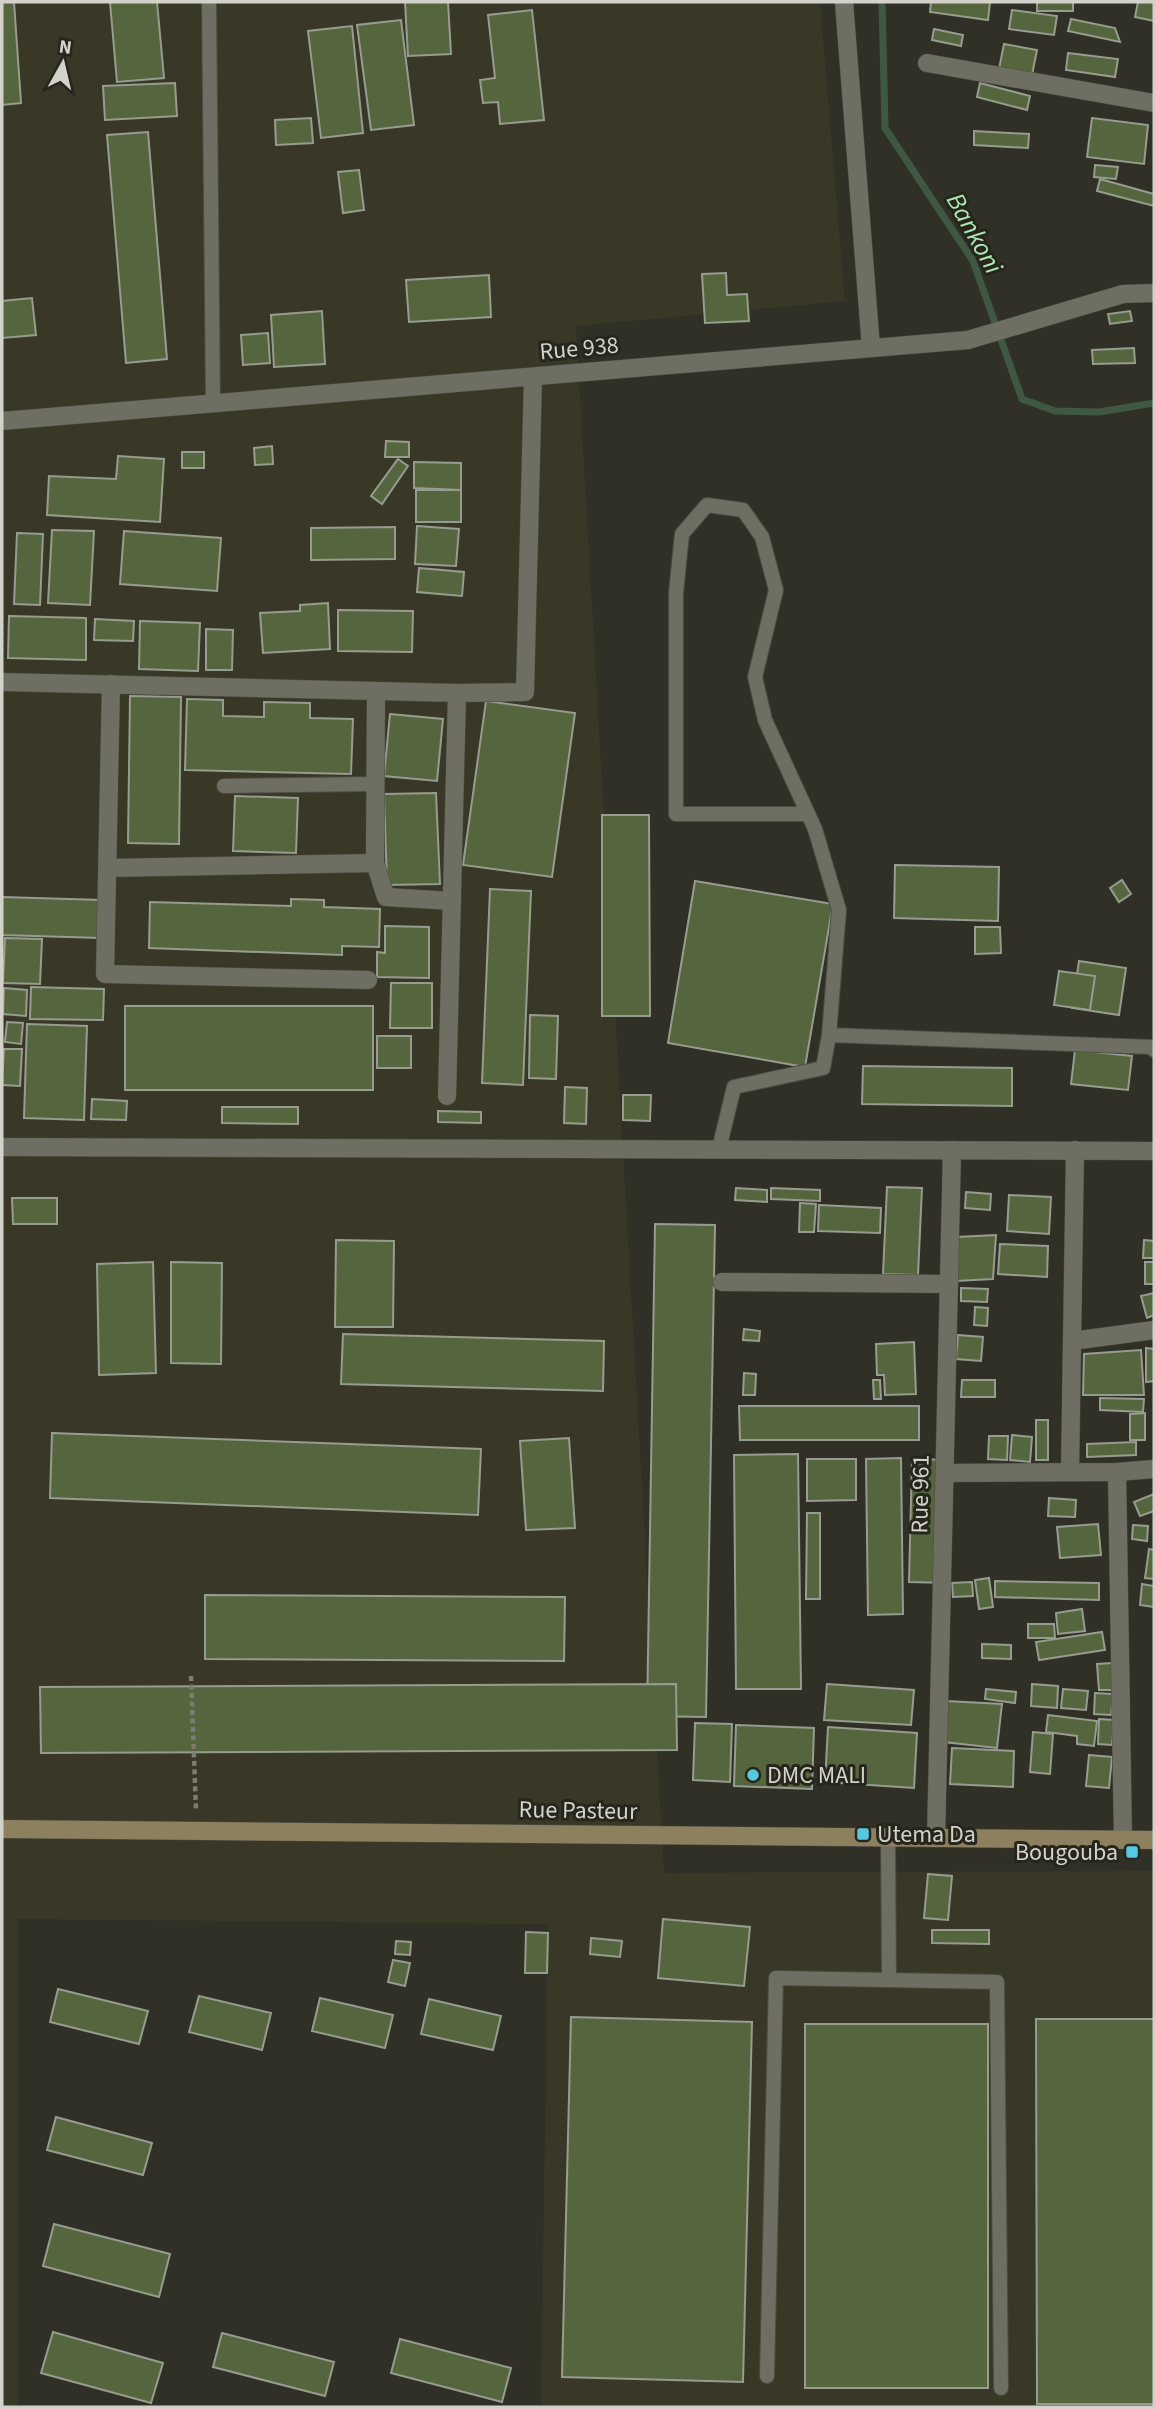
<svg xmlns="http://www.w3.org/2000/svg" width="1156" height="2409" viewBox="0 0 1156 2409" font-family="'Source Sans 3',sans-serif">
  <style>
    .built { fill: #393826 }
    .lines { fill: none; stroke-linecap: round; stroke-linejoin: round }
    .stream { stroke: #3f5843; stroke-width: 7 }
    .building { fill: #55653d; stroke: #979c90; stroke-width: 2 }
    .service-casing { stroke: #4d4c43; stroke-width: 16 }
    .minor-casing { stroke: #4d4c43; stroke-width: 19 }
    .secondary-casing { stroke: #4d4c43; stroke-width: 19 }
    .path { stroke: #7d7c74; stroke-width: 4.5; stroke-dasharray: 5 3.5; stroke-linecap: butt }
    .service { stroke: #6f6e62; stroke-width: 14 }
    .minor { stroke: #6f6e62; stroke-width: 18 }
    .secondary { stroke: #8c805f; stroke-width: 18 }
    .poi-dot { fill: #56c9e1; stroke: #27261c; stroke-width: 2.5 }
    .labels { text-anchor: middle; stroke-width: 6; stroke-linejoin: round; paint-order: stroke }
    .street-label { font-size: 24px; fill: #d2d2cb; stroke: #27261c }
    .poi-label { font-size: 24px; fill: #d2d2cb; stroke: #27261c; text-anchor: start }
    .water-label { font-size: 26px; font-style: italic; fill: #ace8b4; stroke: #27261c }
  </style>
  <rect width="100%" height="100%" fill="#313026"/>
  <path class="built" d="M 2,2 L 820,2 L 845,301 L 576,326 L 664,1873 L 1154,1871 L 1154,2407 L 541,2407 L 548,1924 L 18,1919 L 18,2407 L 2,2407 Z"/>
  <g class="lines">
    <path class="stream" d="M 882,2 L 885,128 L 973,261 L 1022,399 L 1055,411 L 1099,412 L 1154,403"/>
  </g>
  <g class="building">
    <path d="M 2,2 L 14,2 L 21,103 L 2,105 Z"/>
    <path d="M 110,2 L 157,2 L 164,78 L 117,82 Z"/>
    <path d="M 405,2 L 448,2 L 451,54 L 408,56 Z"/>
    <path d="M 931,2 L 990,2 L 988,20 L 930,12 Z"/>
    <rect x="1037" y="2" width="36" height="9"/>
    <path d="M 1138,2 L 1154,2 L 1154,21 L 1135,17 Z"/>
    <path d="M 532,10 L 544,120 L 500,124 L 498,102 L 483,103 L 480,80 L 495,78 L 488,15 Z"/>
    <path d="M 1012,10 L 1057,16 L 1054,35 L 1009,29 Z"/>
    <path d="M 1071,19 L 1115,28 L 1120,42 L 1068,31 Z"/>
    <path d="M 401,20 L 414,125 L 371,130 L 357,25 Z"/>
    <path d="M 352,26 L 363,133 L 321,138 L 308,31 Z"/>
    <path d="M 934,29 L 963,35 L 961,46 L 932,40 Z"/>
    <path d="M 1004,44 L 1037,50 L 1032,75 L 999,69 Z"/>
    <path d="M 1068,53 L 1118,59 L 1115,77 L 1066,70 Z"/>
    <path d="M 175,83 L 177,116 L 105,120 L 103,86 Z"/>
    <path d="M 980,83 L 1030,96 L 1027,110 L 977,97 Z"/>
    <path d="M 311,118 L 313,143 L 276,145 L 275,120 Z"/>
    <path d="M 1092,118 L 1148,125 L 1144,164 L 1087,157 Z"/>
    <path d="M 974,131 L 1029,134 L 1028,148 L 974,145 Z"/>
    <path d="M 148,132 L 167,359 L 126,363 L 107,135 Z"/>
    <path d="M 1095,165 L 1118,167 L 1116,179 L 1094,177 Z"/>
    <path d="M 359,170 L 364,210 L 343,213 L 338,172 Z"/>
    <path d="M 1100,179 L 1154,194 L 1154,206 L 1097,191 Z"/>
    <path d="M 726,273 L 727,295 L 747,294 L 749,321 L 705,323 L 702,274 Z"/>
    <path d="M 489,275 L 491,317 L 409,322 L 406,280 Z"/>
    <path d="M 32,298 L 36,335 L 2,338 L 2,301 Z"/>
    <path d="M 322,311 L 325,364 L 274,367 L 271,315 Z"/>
    <path d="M 1130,311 L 1132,321 L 1110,324 L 1108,314 Z"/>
    <path d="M 268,333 L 270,363 L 243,365 L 241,335 Z"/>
    <path d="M 1134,348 L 1135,363 L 1093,364 L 1092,350 Z"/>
    <path d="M 386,441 L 409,442 L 409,457 L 385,457 Z"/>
    <path d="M 272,446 L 273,464 L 255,465 L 254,448 Z"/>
    <rect x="182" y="452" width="22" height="16"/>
    <path d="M 118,456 L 164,459 L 160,522 L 47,515 L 49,476 L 116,479 Z"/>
    <path d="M 398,459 L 408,466 L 382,504 L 371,496 Z"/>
    <path d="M 414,462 L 461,463 L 461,490 L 414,488 Z"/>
    <rect x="416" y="490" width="45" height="32"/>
    <path d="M 417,526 L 459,529 L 456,566 L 415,564 Z"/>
    <path d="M 395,527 L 395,559 L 311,560 L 311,528 Z"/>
    <path d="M 52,530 L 94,531 L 90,605 L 48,603 Z"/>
    <path d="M 124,531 L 221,538 L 217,591 L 120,584 Z"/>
    <path d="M 17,533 L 43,534 L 40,605 L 14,604 Z"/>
    <path d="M 419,568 L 464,572 L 462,596 L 417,592 Z"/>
    <path d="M 328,603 L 330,649 L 263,653 L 260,613 L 300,611 L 300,605 Z"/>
    <path d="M 338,610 L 413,611 L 412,652 L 338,651 Z"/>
    <path d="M 9,616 L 86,618 L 86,660 L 8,658 Z"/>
    <path d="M 95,619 L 134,621 L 133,641 L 94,640 Z"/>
    <path d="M 140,621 L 200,623 L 198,671 L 139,669 Z"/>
    <path d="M 206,629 L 233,630 L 232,670 L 206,670 Z"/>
    <path d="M 130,696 L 181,697 L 179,844 L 128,843 Z"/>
    <path d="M 187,699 L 223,700 L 223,716 L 264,717 L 264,702 L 310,703 L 310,718 L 353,719 L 351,774 L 185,770 Z"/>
    <path d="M 486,701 L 575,713 L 552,877 L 463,865 Z"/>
    <path d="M 390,714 L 443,719 L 437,781 L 384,776 Z"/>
    <path d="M 436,793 L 440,884 L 387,885 L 384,794 Z"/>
    <path d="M 235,796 L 298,798 L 296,853 L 233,851 Z"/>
    <path d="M 602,815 L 649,815 L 650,1016 L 602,1016 Z"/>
    <path d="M 895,865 L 999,867 L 998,921 L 894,918 Z"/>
    <path d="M 1122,880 L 1131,894 L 1119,902 L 1110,888 Z"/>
    <path d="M 695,881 L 833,904 L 805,1067 L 668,1043 Z"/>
    <path d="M 490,889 L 531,891 L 523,1085 L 482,1083 Z"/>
    <path d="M 2,897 L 101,900 L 100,938 L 2,935 Z"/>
    <path d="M 291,899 L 324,900 L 324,907 L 380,909 L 379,947 L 342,946 L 342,955 L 149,948 L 150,902 L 291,906 Z"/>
    <path d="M 385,926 L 429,927 L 429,978 L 377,977 L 377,952 L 385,953 Z"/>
    <path d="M 975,927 L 1000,927 L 1001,953 L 975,954 Z"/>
    <path d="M 5,938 L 42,939 L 40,984 L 3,983 Z"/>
    <path d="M 1079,961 L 1126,968 L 1119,1015 L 1072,1008 Z"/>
    <path d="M 1059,971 L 1095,976 L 1090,1010 L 1054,1005 Z"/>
    <path d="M 391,983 L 432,983 L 432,1028 L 390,1028 Z"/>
    <path d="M 31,987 L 104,989 L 103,1020 L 30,1019 Z"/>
    <path d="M 4,988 L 27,990 L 26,1016 L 3,1014 Z"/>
    <rect x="125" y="1006" width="248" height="84"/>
    <path d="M 530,1015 L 558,1016 L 556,1079 L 529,1078 Z"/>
    <path d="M 7,1022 L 23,1023 L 21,1044 L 5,1042 Z"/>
    <path d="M 27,1024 L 87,1026 L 84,1120 L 24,1118 Z"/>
    <rect x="377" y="1036" width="34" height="32"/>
    <path d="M 4,1049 L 22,1049 L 20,1086 L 2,1085 Z"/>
    <path d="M 1075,1050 L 1132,1056 L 1128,1090 L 1071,1084 Z"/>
    <path d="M 863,1066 L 1012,1068 L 1012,1106 L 862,1104 Z"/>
    <path d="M 565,1087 L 587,1088 L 586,1124 L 564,1123 Z"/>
    <path d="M 623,1095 L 651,1095 L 650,1121 L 623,1120 Z"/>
    <path d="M 92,1099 L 127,1101 L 126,1120 L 91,1119 Z"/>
    <path d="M 222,1107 L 298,1107 L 298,1124 L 222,1123 Z"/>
    <path d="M 438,1111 L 481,1112 L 481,1123 L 438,1122 Z"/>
    <path d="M 887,1187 L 922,1188 L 918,1275 L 883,1274 Z"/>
    <path d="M 736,1188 L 767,1190 L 767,1202 L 735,1200 Z"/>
    <path d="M 771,1188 L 820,1190 L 820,1201 L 771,1199 Z"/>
    <path d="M 966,1192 L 991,1194 L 990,1210 L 965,1208 Z"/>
    <path d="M 1009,1195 L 1051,1197 L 1049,1234 L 1007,1231 Z"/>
    <path d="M 12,1198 L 57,1198 L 57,1224 L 13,1224 Z"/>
    <path d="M 800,1203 L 816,1204 L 814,1232 L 799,1232 Z"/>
    <path d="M 819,1205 L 881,1208 L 880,1233 L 818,1231 Z"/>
    <path d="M 655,1224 L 715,1225 L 706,1717 L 647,1716 Z"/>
    <path d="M 996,1235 L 993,1279 L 956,1281 L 956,1237 Z"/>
    <path d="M 336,1240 L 394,1241 L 393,1327 L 335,1327 Z"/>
    <path d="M 1144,1240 L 1154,1241 L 1154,1258 L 1143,1258 Z"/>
    <path d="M 1000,1244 L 1048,1246 L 1047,1277 L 998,1274 Z"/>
    <path d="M 153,1262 L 156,1373 L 99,1375 L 97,1264 Z"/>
    <path d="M 171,1262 L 222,1263 L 221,1364 L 171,1363 Z"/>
    <rect x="1145" y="1262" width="9" height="22"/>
    <path d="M 961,1288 L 988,1289 L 987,1302 L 961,1301 Z"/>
    <path d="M 1154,1293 L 1154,1315 L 1147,1318 L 1141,1296 Z"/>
    <path d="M 975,1307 L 988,1308 L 987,1326 L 974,1325 Z"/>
    <path d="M 744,1329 L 760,1331 L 759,1341 L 743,1340 Z"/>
    <path d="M 343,1334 L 604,1341 L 603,1391 L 341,1384 Z"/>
    <path d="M 958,1335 L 983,1337 L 981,1361 L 956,1359 Z"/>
    <path d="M 914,1342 L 916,1394 L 885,1395 L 884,1375 L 877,1375 L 876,1344 Z"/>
    <path d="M 1146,1348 L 1154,1349 L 1154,1381 L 1146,1382 Z"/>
    <path d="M 1141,1350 L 1144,1395 L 1083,1395 L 1084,1354 Z"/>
    <path d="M 744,1373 L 756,1374 L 755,1395 L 743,1395 Z"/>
    <path d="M 873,1380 L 880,1380 L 881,1399 L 874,1399 Z"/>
    <path d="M 962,1380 L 995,1380 L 995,1397 L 961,1397 Z"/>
    <path d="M 1100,1398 L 1144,1399 L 1143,1412 L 1100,1410 Z"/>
    <path d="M 739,1406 L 919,1406 L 919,1440 L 740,1440 Z"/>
    <path d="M 1145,1413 L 1145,1440 L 1130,1440 L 1130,1414 Z"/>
    <rect x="1036" y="1420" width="12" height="40"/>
    <path d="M 52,1433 L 481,1449 L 478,1515 L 50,1498 Z"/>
    <path d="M 1012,1435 L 1032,1437 L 1030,1462 L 1010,1460 Z"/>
    <path d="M 989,1436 L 1008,1436 L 1007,1460 L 988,1459 Z"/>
    <path d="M 569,1438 L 575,1528 L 526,1530 L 520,1441 Z"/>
    <path d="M 1136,1442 L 1136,1455 L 1087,1457 L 1087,1444 Z"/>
    <path d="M 798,1454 L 801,1689 L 736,1689 L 734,1455 Z"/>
    <path d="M 901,1458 L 903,1614 L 868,1615 L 866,1459 Z"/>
    <path d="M 807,1459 L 856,1459 L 856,1500 L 807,1501 Z"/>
    <path d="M 912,1459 L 950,1460 L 948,1583 L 909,1582 Z"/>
    <path d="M 1154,1494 L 1154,1511 L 1140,1516 L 1134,1502 Z"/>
    <path d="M 1049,1498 L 1076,1500 L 1075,1517 L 1048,1516 Z"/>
    <path d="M 807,1513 L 820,1513 L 820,1599 L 806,1599 Z"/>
    <path d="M 1098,1524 L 1101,1555 L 1060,1558 L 1057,1527 Z"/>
    <path d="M 1133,1525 L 1148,1526 L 1147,1541 L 1132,1539 Z"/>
    <path d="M 1149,1549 L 1154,1550 L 1154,1579 L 1145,1578 Z"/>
    <path d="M 989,1578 L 993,1607 L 979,1609 L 975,1580 Z"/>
    <path d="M 995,1581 L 1099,1583 L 1099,1600 L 995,1597 Z"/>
    <path d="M 972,1582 L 973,1596 L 953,1597 L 952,1583 Z"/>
    <path d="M 1142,1584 L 1154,1586 L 1154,1607 L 1140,1605 Z"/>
    <path d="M 205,1595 L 565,1597 L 564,1661 L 205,1659 Z"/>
    <path d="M 1082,1609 L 1085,1631 L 1058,1634 L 1056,1613 Z"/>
    <path d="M 1028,1624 L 1054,1624 L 1055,1638 L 1028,1638 Z"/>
    <path d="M 1102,1632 L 1105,1650 L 1039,1660 L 1036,1642 Z"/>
    <path d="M 982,1644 L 1011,1645 L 1011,1659 L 982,1658 Z"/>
    <path d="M 1112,1663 L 1114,1690 L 1099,1690 L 1097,1664 Z"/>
    <path d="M 676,1684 L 677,1750 L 41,1753 L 40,1687 Z"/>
    <path d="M 827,1684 L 914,1690 L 911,1725 L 824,1720 Z"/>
    <path d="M 1032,1684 L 1058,1686 L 1057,1708 L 1031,1706 Z"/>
    <path d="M 986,1689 L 1016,1692 L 1015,1703 L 985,1699 Z"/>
    <path d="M 1063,1689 L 1088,1691 L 1086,1710 L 1061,1708 Z"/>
    <path d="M 1095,1693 L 1113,1694 L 1111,1715 L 1094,1714 Z"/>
    <path d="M 946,1701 L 1002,1704 L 997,1748 L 944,1742 Z"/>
    <path d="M 1048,1715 L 1097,1721 L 1094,1746 L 1077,1744 L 1077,1736 L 1046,1732 Z"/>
    <path d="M 1099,1719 L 1114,1720 L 1112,1745 L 1098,1744 Z"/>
    <path d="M 695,1723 L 732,1724 L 730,1782 L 693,1780 Z"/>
    <path d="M 736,1725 L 814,1728 L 812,1789 L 734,1786 Z"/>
    <path d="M 828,1727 L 917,1733 L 914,1788 L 825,1782 Z"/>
    <path d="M 1033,1732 L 1053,1734 L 1050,1774 L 1030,1772 Z"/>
    <path d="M 952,1748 L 1014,1751 L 1013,1787 L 950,1784 Z"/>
    <path d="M 1089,1755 L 1112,1757 L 1109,1788 L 1086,1786 Z"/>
    <path d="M 928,1874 L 952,1876 L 948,1920 L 924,1918 Z"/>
    <path d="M 663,1919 L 750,1927 L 744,1986 L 658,1978 Z"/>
    <path d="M 932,1930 L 989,1930 L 989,1944 L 932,1943 Z"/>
    <path d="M 526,1932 L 548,1933 L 547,1973 L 525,1973 Z"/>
    <path d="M 591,1938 L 622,1941 L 620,1957 L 590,1954 Z"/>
    <path d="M 396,1941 L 411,1942 L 410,1955 L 395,1954 Z"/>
    <path d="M 393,1960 L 410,1963 L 405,1986 L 388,1982 Z"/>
    <path d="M 58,1989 L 148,2011 L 139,2044 L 50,2022 Z"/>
    <path d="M 199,1996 L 271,2013 L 262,2050 L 189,2032 Z"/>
    <path d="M 320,1998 L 393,2015 L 385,2048 L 312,2031 Z"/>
    <path d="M 429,1999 L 501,2016 L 493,2050 L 421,2034 Z"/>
    <path d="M 571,2017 L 752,2022 L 743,2382 L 562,2377 Z"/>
    <path d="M 1036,2019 L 1154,2019 L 1154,2404 L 1037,2404 Z"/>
    <rect x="805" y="2024" width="183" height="364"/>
    <path d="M 56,2117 L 152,2143 L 143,2175 L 47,2150 Z"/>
    <path d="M 54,2224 L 170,2254 L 159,2297 L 43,2266 Z"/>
    <path d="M 53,2332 L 163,2363 L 151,2403 L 41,2373 Z"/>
    <path d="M 222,2333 L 334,2362 L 325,2396 L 213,2367 Z"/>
    <path d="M 400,2339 L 511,2368 L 502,2402 L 391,2373 Z"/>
  </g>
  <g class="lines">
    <g class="service-casing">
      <g id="service">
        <path d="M 209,2 L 213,403"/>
        <path d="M 224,786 L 375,784"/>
        <path d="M 806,814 L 676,814 L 676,593 L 682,534 L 707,505 L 743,510 L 762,537 L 776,590 L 755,677 L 765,720 L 815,829 L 839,910 L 829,1035 L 1151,1047 L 1154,1050"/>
        <path d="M 719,1149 L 734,1087 L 823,1068 L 829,1035"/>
        <path d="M 888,1838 L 889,1980"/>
        <path d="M 767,2376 L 776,1978 L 997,1982 L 1001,2388"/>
      </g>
    </g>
    <g class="minor-casing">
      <g id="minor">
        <path d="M 844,2 L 871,348"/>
        <path d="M 927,63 L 1154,103"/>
        <path d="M 2,421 L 968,340 L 1123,294 L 1154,293"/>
        <path d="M 2,682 L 376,691 L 375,863 L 386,897 L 452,901"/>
        <path d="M 111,684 L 105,974 L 368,980"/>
        <path d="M 376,691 L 457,693 L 447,1096"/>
        <path d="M 457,693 L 525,692 L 533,377"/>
        <path d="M 108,868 L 375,863"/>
        <path d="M 2,1147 L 1154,1151"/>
        <path d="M 722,1282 L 949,1284"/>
        <path d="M 1072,1341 L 1154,1330"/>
        <path d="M 1070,1472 L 1075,1150"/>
        <path d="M 1117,1472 L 1123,1840"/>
        <path d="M 945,1473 L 1117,1472 L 1154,1469"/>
        <path d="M 936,1838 L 952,1150"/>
      </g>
    </g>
    <g class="secondary-casing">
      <path id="secondary" d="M 2,1829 L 1154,1840"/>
    </g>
    <path class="path" d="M 191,1676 L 196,1811"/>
    <use href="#service" class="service"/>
    <use href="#minor" class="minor"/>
    <use href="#secondary" class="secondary"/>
  </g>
  <g class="poi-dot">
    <circle cx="753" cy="1775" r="7"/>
    <rect x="856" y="1827" width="14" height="14" rx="3.5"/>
    <rect x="1125" y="1845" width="14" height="14" rx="3.5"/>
  </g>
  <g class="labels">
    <g class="street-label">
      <text transform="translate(579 348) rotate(-5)" y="8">Rue 938</text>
      <text transform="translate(920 1494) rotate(-89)" y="8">Rue 961</text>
      <text transform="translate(578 1810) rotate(1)" y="8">Rue Pasteur</text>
    </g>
    <g class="poi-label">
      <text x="767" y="1783">DMC MALI</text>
      <text x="877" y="1842">Utema Da</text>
      <text x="1118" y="1860" text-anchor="end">Bougouba</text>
    </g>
    <g class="water-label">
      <text transform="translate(975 233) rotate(61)" y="9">Bankoni</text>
    </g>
  </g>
  <rect width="1156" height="2409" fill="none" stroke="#d2d2cb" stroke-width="7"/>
  <g transform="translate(63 63) rotate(8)" stroke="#27261c" stroke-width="5" paint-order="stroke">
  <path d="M0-5L12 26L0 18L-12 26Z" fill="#d2d2cb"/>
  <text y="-10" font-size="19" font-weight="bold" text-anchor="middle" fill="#d2d2cb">N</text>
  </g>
</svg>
